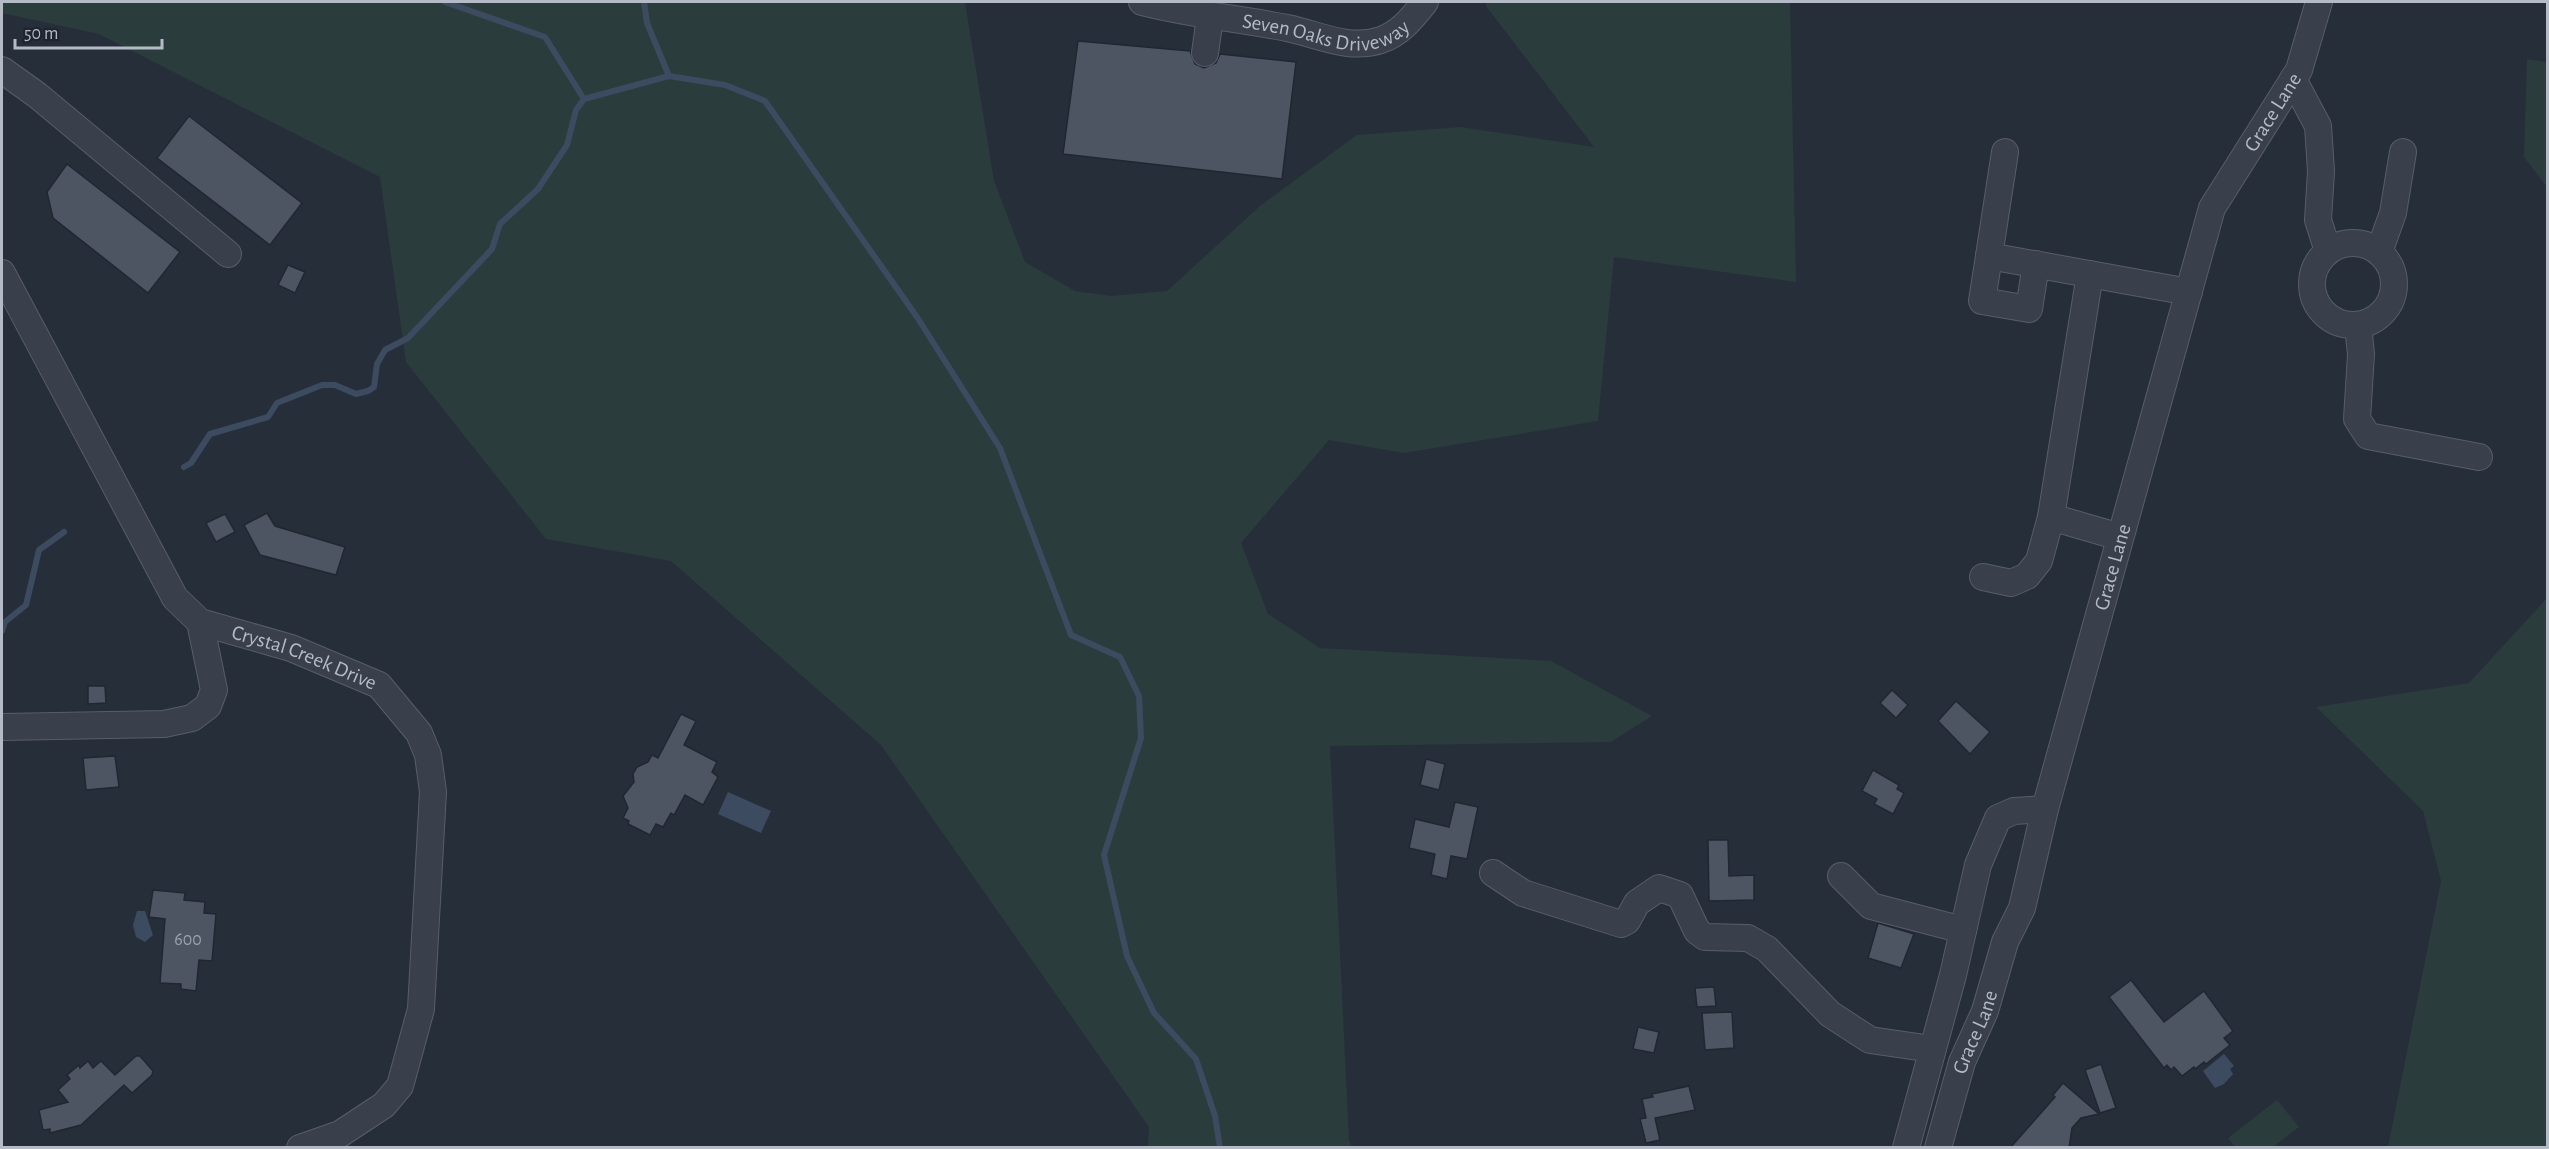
<svg xmlns="http://www.w3.org/2000/svg" width="2549" height="1149" viewBox="0 0 2549 1149" font-family="'Alegreya Sans',sans-serif">
  <style>
    .green { fill: #2b3c3d }
    .water { fill: #3d4b61 }
    .lines { fill: none; stroke-linecap: round; stroke-linejoin: round }
    .stream { stroke: #3d4b61; stroke-width: 6 }
    .building { fill: #4d5563; stroke: #212732; stroke-width: 1.5 }
    .minor-casing { stroke: #585e69; stroke-width: 28 }
    .minor { stroke: #3a404b; stroke-width: 26 }
    .labels { text-anchor: middle; stroke-width: 4.5; stroke-linejoin: round; paint-order: stroke }
    .number-label { font-size: 18px; fill: #9ba2ad }
    .street-label { font-size: 21px; fill: #b5bbc6; stroke: #1f2530 }
  </style>
  <rect width="100%" height="100%" fill="#262e3a"/>
  <g class="green">
    <path d="M 2,2 L 965,2 L 994,181 L 1025,262 L 1075,291 L 1111,296 L 1167,291 L 1261,205 L 1357,135 L 1461,127 L 1594,147 L 1486,6 L 1486,2 L 1790,2 L 1796,282 L 1614,257 L 1598,421 L 1404,453 L 1329,440 L 1241,543 L 1268,614 L 1320,648 L 1551,661 L 1652,716 L 1611,742 L 1330,746 L 1349,1140 L 1352,1147 L 1148,1147 L 1149,1127 L 881,745 L 671,561 L 546,539 L 406,362 L 380,177 L 99,34 L 2,13 Z"/>
    <path d="M 2527,59 L 2547,62 L 2547,187 L 2524,157 Z"/>
    <path d="M 2547,598 L 2547,1147 L 2388,1147 L 2441,881 L 2423,811 L 2316,707 L 2469,683 Z"/>
    <path d="M 2277,1100 L 2299,1127 L 2273,1147 L 2235,1147 L 2228,1138 Z"/>
  </g>
  <g class="water">
    <path d="M 728,792 L 771,811 L 761,833 L 718,814 Z"/>
    <path d="M 137,911 L 145,911 L 153,935 L 145,942 L 136,937 L 133,925 Z"/>
    <path d="M 2224,1054 L 2234,1066 L 2230,1069 L 2233,1074 L 2224,1084 L 2215,1088 L 2203,1071 Z"/>
  </g>
  <g class="lines">
    <g class="stream">
      <path d="M 445,2 L 545,37 L 584,99"/>
      <path d="M 644,2 L 647,23 L 669,76 L 725,85 L 765,101 L 917,317 L 1000,448 L 1071,635 L 1120,657 L 1139,696 L 1141,738 L 1104,855 L 1127,956 L 1154,1013 L 1196,1059 L 1215,1116 L 1220,1148"/>
      <path d="M 184,467 L 191,463 L 210,434 L 268,417 L 277,403 L 322,385 L 335,385 L 356,394 L 368,391 L 374,387 L 377,364 L 385,350 L 408,338 L 492,249 L 500,224 L 538,189 L 567,145 L 576,110 L 584,99 L 669,76"/>
      <path d="M 2,631 L 5,622 L 26,605 L 39,550 L 64,532"/>
    </g>
  </g>
  <g class="building">
    <path d="M 1078,41 L 1190,51 L 1195,64 L 1204,68 L 1216,63 L 1220,54 L 1296,62 L 1282,179 L 1063,154 Z"/>
    <path d="M 189,116 L 302,203 L 270,245 L 157,158 Z"/>
    <path d="M 67,164 L 180,252 L 148,293 L 53,218 L 47,192 Z"/>
    <path d="M 288,265 L 305,272 L 295,293 L 278,285 Z"/>
    <path d="M 267,513 L 275,526 L 345,547 L 336,575 L 260,555 L 244,525 Z"/>
    <path d="M 225,514 L 235,532 L 216,542 L 206,523 Z"/>
    <path d="M 88,686 L 105,686 L 106,703 L 88,704 Z"/>
    <path d="M 1892,690 L 1908,705 L 1896,718 L 1880,703 Z"/>
    <path d="M 1956,701 L 1990,732 L 1970,754 L 1938,721 Z"/>
    <path d="M 681,714 L 696,721 L 684,745 L 717,762 L 712,772 L 718,777 L 703,805 L 685,795 L 674,815 L 671,813 L 663,827 L 656,824 L 650,835 L 628,824 L 629,821 L 623,818 L 628,808 L 623,796 L 634,782 L 633,774 L 637,767 L 648,762 L 652,755 L 658,758 Z"/>
    <path d="M 115,756 L 119,787 L 86,790 L 83,758 Z"/>
    <path d="M 1426,759 L 1445,764 L 1439,790 L 1420,785 Z"/>
    <path d="M 1873,770 L 1899,785 L 1897,789 L 1904,793 L 1893,814 L 1874,804 L 1877,799 L 1862,791 Z"/>
    <path d="M 1455,802 L 1478,807 L 1467,859 L 1451,856 L 1447,879 L 1431,875 L 1435,854 L 1409,848 L 1415,819 L 1449,827 Z"/>
    <path d="M 1708,840 L 1728,840 L 1729,876 L 1754,875 L 1754,900 L 1709,901 Z"/>
    <path d="M 153,890 L 185,893 L 184,900 L 205,902 L 204,913 L 216,914 L 212,961 L 199,960 L 196,991 L 181,989 L 181,984 L 160,983 L 165,919 L 149,917 Z"/>
    <path d="M 1878,923 L 1914,934 L 1901,968 L 1868,958 Z"/>
    <path d="M 2131,980 L 2164,1022 L 2204,991 L 2233,1031 L 2224,1038 L 2230,1045 L 2206,1064 L 2204,1062 L 2195,1069 L 2194,1067 L 2182,1076 L 2174,1067 L 2171,1070 L 2167,1065 L 2164,1068 L 2109,997 Z"/>
    <path d="M 1714,987 L 1716,1006 L 1697,1007 L 1695,988 Z"/>
    <path d="M 1732,1012 L 1734,1048 L 1705,1050 L 1702,1013 Z"/>
    <path d="M 1638,1027 L 1659,1032 L 1654,1053 L 1633,1049 Z"/>
    <path d="M 136,1056 L 140,1056 L 153,1071 L 152,1075 L 132,1093 L 124,1085 L 81,1125 L 50,1133 L 50,1129 L 43,1130 L 39,1110 L 68,1102 L 58,1090 L 70,1079 L 67,1075 L 79,1065 L 80,1068 L 88,1061 L 93,1068 L 101,1061 L 115,1075 Z"/>
    <path d="M 2101,1064 L 2116,1108 L 2100,1113 L 2085,1070 Z"/>
    <path d="M 2063,1083 L 2099,1114 L 2081,1118 L 2072,1128 L 2069,1148 L 2010,1148 L 2055,1097 L 2053,1095 Z"/>
    <path d="M 1689,1086 L 1695,1110 L 1655,1118 L 1660,1140 L 1646,1143 L 1640,1119 L 1646,1118 L 1642,1099 L 1653,1097 L 1652,1094 Z"/>
  </g>
  <g class="lines">
    <g class="minor-casing">
      <g id="minor">
        <path id="s1" d="M 1142,2 C 1192,15 1237,18 1287,28 C 1318,34 1348,51 1381,40 C 1401,33 1413,17 1425,2"/>
        <path d="M 1205,53 L 1210,17"/>
        <path d="M 2,70 L 37,95 L 228,254"/>
        <path d="M 2293,79 L 2318,126 L 2321,171 L 2318,220 L 2328,251"/>
        <path d="M 2005,152 L 1989,256 L 2189,292"/>
        <circle cx="2353" cy="284" r="41"/>
        <path d="M 2379,252 L 2393,213 L 2403,152"/>
        <path d="M 1989,256 L 1982,301 L 2029,309 L 2036,264"/>
        <path id="s2" d="M 2,273 L 175,598 L 200,622 L 291,648 L 379,685 L 419,733 L 428,755 L 433,792 L 421,1009 L 400,1086 L 384,1105 L 340,1134 L 300,1148"/>
        <path d="M 2358,325 L 2361,354 L 2357,419 L 2368,436 L 2479,457"/>
        <path d="M 2051,517 L 2120,537"/>
        <path d="M 1983,577 L 2011,583 L 2027,576 L 2039,561 L 2051,517 L 2090,274"/>
        <path d="M 2,727 L 164,724 L 192,718 L 208,706 L 214,690 L 200,622"/>
        <path d="M 1493,873 L 1523,893 L 1621,924 L 1627,921 L 1637,903 L 1659,888 L 1680,895 L 1697,931 L 1705,937 L 1748,938 L 1767,949 L 1830,1014 L 1870,1040 L 1932,1049"/>
        <path d="M 1841,876 L 1871,906 L 1963,930"/>
        <path d="M 1906,1148 L 1953,975 L 1978,865 L 1998,818 L 2014,811 L 2045,809"/>
        <path id="s3" d="M 1938,1148 L 1962,1062 L 1985,1011 L 2005,942 L 2022,908 L 2045,809 L 2212,208 L 2299,70 L 2319,2"/>
      </g>
    </g>
    <use href="#minor" class="minor"/>
  </g>
  <g class="labels">
    <g class="number-label">
      <text x="188" y="945">600</text>
    </g>
    <g class="street-label">
      <text dy="7" stroke="none"><textPath href="#s1" startOffset="188">Seven Oaks Driveway</textPath></text>
      <text dy="7" stroke="none"><textPath href="#s3" startOffset="1094">Grace Lane</textPath></text>
      <text dy="7" stroke="none"><textPath href="#s3" startOffset="608">Grace Lane</textPath></text>
      <text dy="7" stroke="none"><textPath href="#s2" startOffset="513">Crystal Creek Drive</textPath></text>
      <text dy="7" stroke="none"><textPath href="#s3" startOffset="122">Grace Lane</textPath></text>
    </g>
  </g>
  <rect width="2549" height="1149" fill="none" stroke="#b5bbc6" stroke-width="6"/>
  <path d="M15 39v9h147v-9" fill="none" stroke="#b5bbc6" stroke-width="3"/>
  <text x="24" y="39" font-size="18" fill="#b5bbc6" stroke="#1f2530" stroke-width="4.5" paint-order="stroke">50 m</text>
</svg>
